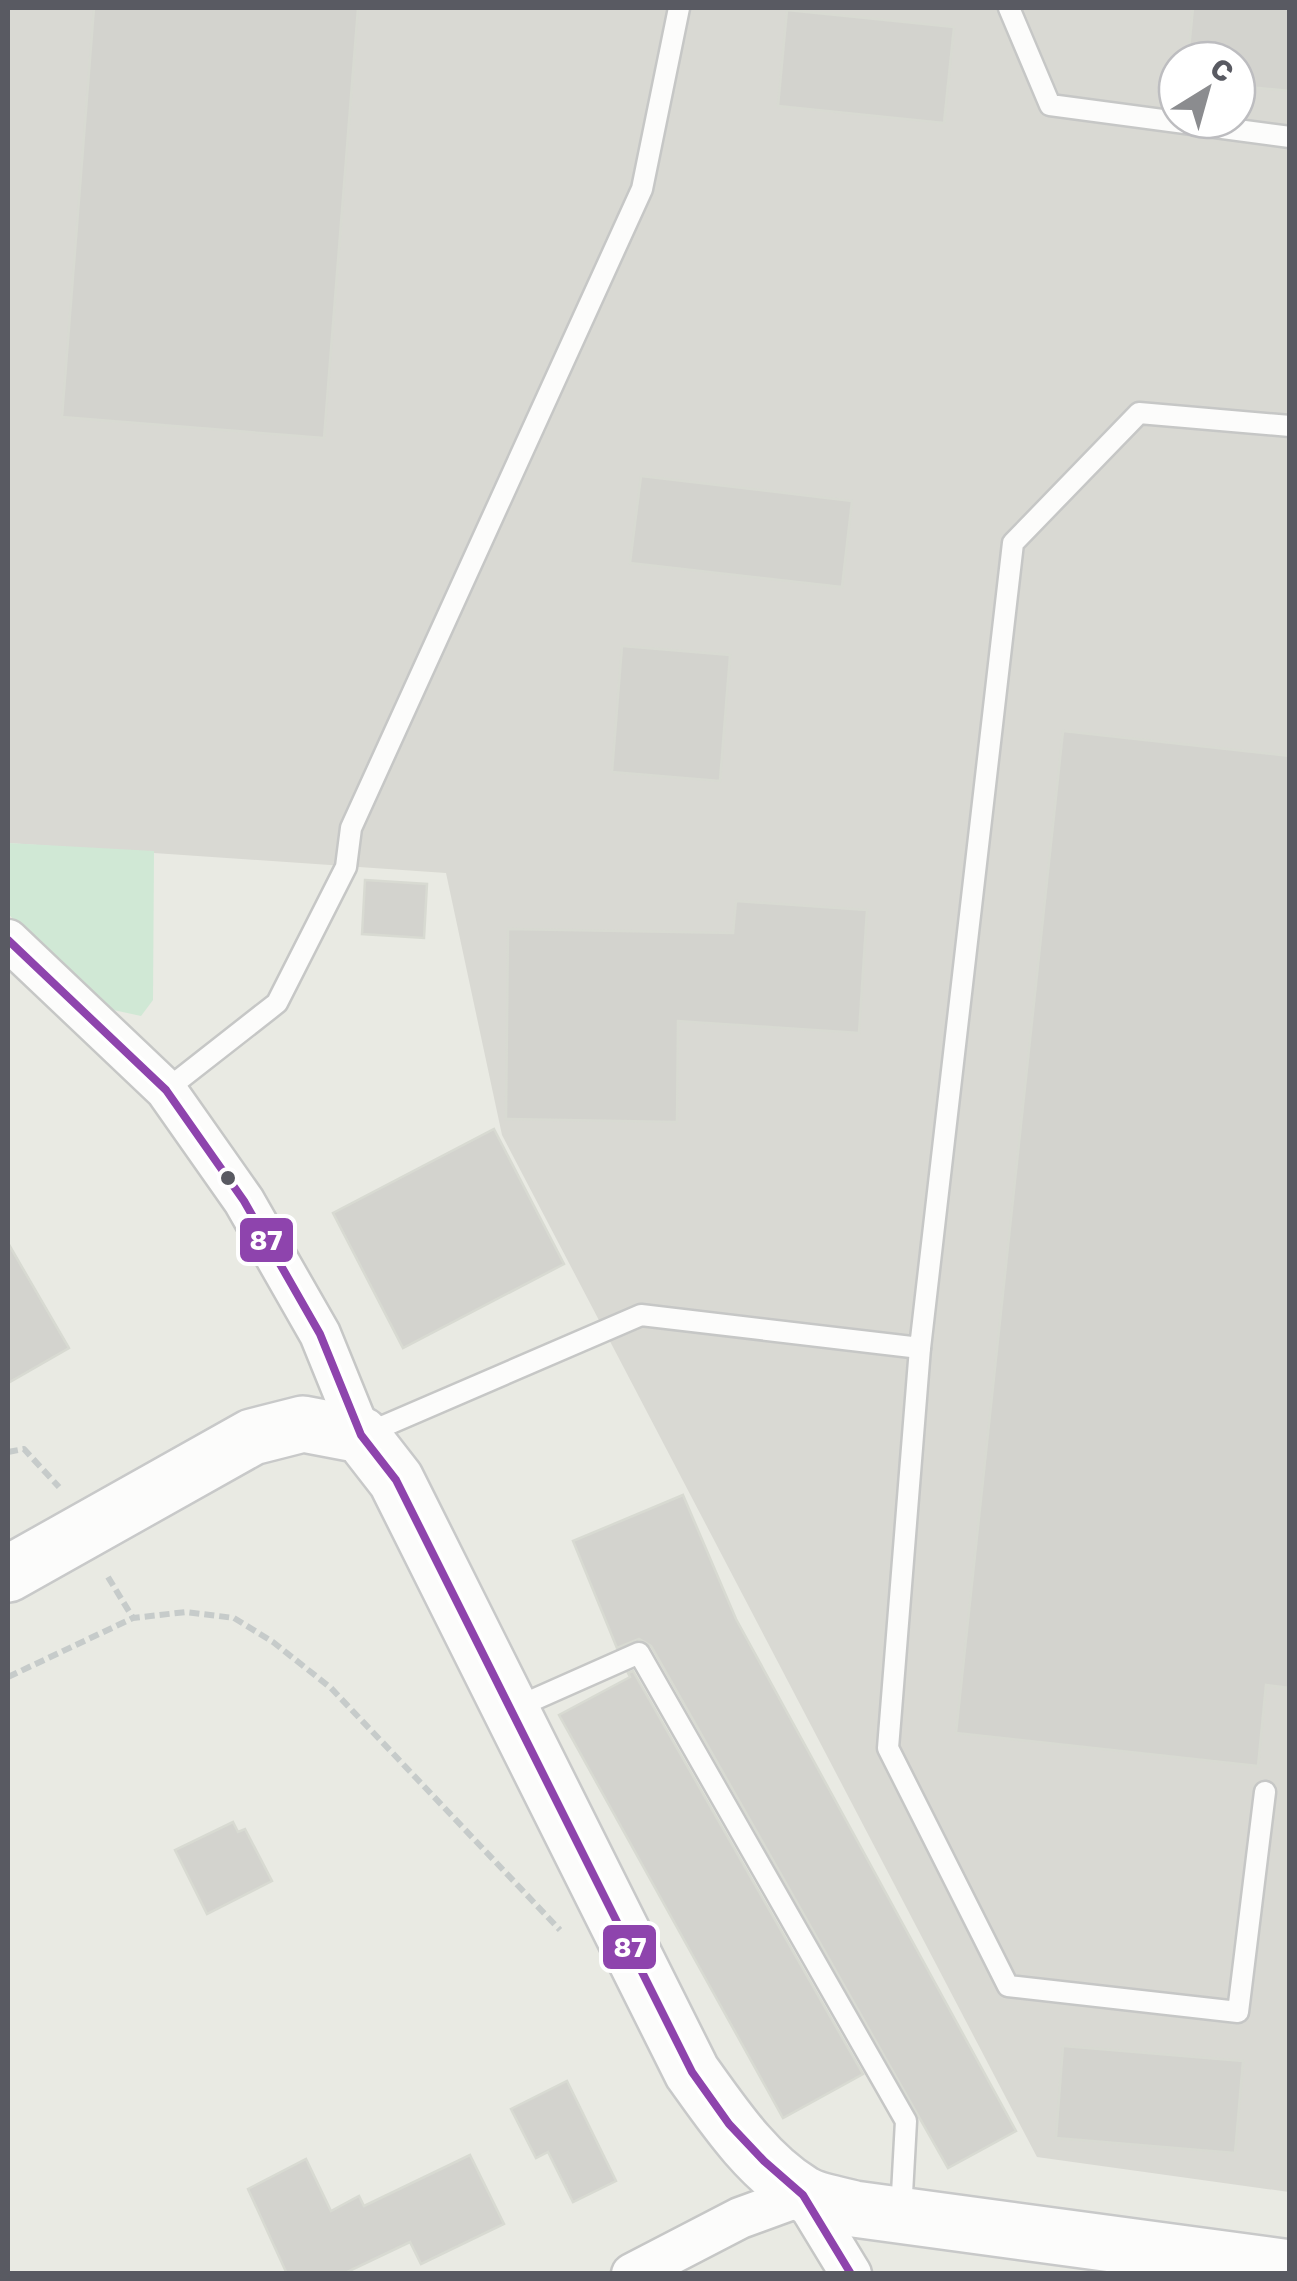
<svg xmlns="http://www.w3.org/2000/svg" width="1297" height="2281" viewBox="0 0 1297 2281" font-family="'Golos Text',sans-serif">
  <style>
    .industrial { fill: #d9d9d3; fill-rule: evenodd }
    .green { fill: #d0e8d5 }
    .building { fill: #d3d3ce; stroke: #d8dad2; stroke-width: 2.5 }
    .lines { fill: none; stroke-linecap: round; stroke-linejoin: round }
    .lane-casing { stroke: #c6c7c6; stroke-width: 25 }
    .street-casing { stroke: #c6c7c6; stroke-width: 45 }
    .secondary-casing { stroke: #c8c9c9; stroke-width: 60 }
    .path { stroke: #c6cbca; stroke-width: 6; stroke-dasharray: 10 5; stroke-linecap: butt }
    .lane { stroke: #fcfcfb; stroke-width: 20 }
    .street { stroke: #fcfcfb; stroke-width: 40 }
    .secondary { stroke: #fcfcfb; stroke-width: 55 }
    .bus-1-casing { stroke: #fff; stroke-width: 15 }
    .bus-1 { stroke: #8e44ad; stroke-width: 8 }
    .bus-dot { fill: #595a62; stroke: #fff; stroke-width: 4 }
    .line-badge { stroke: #fff; stroke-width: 4 }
    .badge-label { font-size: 28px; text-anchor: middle; font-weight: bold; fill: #fff }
  </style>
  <rect width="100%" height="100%" fill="#e9eae3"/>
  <path class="industrial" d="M 8,8 L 1289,8 L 1289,2192 L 1037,2157 L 502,1135 L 446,873 L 8,843 ZM 1177,60 L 1237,60 L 1237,120 L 1177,120 Z"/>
  <path class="green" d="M 8,843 L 154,851 L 153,1000 L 141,1016 L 109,1009 L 8,914 Z"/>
  <g class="building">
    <path d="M 94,8 L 358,8 L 324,438 L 62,417 Z"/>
    <path d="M 1193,8 L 1290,8 L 1290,91 L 1237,86 L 1237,60 L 1188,60 Z"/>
    <path d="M 787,10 L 954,27 L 944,123 L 778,106 Z"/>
    <path d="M 641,476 L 852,501 L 842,587 L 630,563 Z"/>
    <path d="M 622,646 L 730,655 L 720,781 L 612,772 Z"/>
    <path d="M 1063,731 L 1290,756 L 1290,1688 L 1266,1685 L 1258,1766 L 956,1733 Z"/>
    <path d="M 365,880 L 427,884 L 424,938 L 362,934 Z"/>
    <path d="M 736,901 L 867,910 L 859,1033 L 678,1021 L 677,1122 L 506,1119 L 508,929 L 733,933 Z"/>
    <path d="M 494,1129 L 564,1264 L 403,1348 L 333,1213 Z"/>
    <path d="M 8,1243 L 69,1348 L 8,1383 Z"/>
    <path d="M 683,1495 L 736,1619 L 1016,2131 L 948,2168 L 651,1646 L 639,1639 L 617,1648 L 573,1541 Z"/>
    <path d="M 633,1671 L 863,2074 L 783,2118 L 559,1715 L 630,1677 L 628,1673 Z"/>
    <path d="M 233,1822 L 238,1832 L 245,1829 L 272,1881 L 207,1914 L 175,1850 Z"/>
    <path d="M 1063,2046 L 1243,2061 L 1235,2153 L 1056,2138 Z"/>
    <path d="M 567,2081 L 616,2181 L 573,2202 L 548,2152 L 536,2158 L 511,2109 Z"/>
    <path d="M 470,2155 L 504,2224 L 421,2264 L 410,2242 L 343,2274 L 287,2274 L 248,2189 L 306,2159 L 331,2211 L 359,2196 L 364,2206 Z"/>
  </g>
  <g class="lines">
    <g class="lane-casing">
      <g id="lane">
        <path d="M 1009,8 L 1050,105 L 1290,137"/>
        <path d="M 166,1090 L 277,1003 L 346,867 L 351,828 L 642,189 L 679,8"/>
        <path d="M 920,1348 L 888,1748 L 1008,1986 L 1238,2012 L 1265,1792"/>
        <path d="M 363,1435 L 641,1315 L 920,1348 L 1013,543 L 1139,413 L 1290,426"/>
        <path d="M 515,1708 L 639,1653 L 906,2121 L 901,2212"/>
      </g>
    </g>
    <g class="street-casing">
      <g id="street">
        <path d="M 8,940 L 166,1090 L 244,1201 L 320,1334 L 361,1435"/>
        <path d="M 632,2274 L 740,2218 L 803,2195 L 851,2274"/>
      </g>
    </g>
    <g class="secondary-casing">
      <path id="secondary" d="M 8,1574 L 252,1437 L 303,1424 L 361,1435 L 396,1480 L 692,2072 C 723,2115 756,2165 802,2193 C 816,2202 838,2204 854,2209 L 1290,2268"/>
    </g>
    <g class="path">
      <path d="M 8,1452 L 24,1449 L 59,1487"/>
      <path d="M 108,1577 L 133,1618"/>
      <path d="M 8,1677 L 133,1618 L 186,1612 L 234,1618 L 273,1642 L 331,1688 L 560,1930"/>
    </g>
    <use href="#lane" class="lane"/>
    <use href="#street" class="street"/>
    <use href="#secondary" class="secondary"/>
    <g class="bus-1-casing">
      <path id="bus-1" d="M 8,940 L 166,1090 L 244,1201 L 320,1334 L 361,1435 L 396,1480 L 692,2072 L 729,2124 L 764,2161 L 803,2195 L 851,2274"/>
    </g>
    <use href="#bus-1" class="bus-1"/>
  </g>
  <circle class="bus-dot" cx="228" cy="1178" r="9"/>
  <g class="line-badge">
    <rect x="238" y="1216" width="57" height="48" rx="10" fill="#8e44ad"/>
    <rect x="601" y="1923" width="57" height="48" rx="10" fill="#8e44ad"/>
  </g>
  <g class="badge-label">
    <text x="266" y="1250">87</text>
    <text x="630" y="1957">87</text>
  </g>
  <rect width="1297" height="2281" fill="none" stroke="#595a62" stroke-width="20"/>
  <g transform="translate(1207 90) rotate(37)"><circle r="48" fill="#ffffff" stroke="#bdbdc0" stroke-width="2.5"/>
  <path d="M0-8L18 38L0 25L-18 38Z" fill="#8b8c8f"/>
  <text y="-15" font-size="28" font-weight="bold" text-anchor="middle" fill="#595a62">С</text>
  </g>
</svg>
